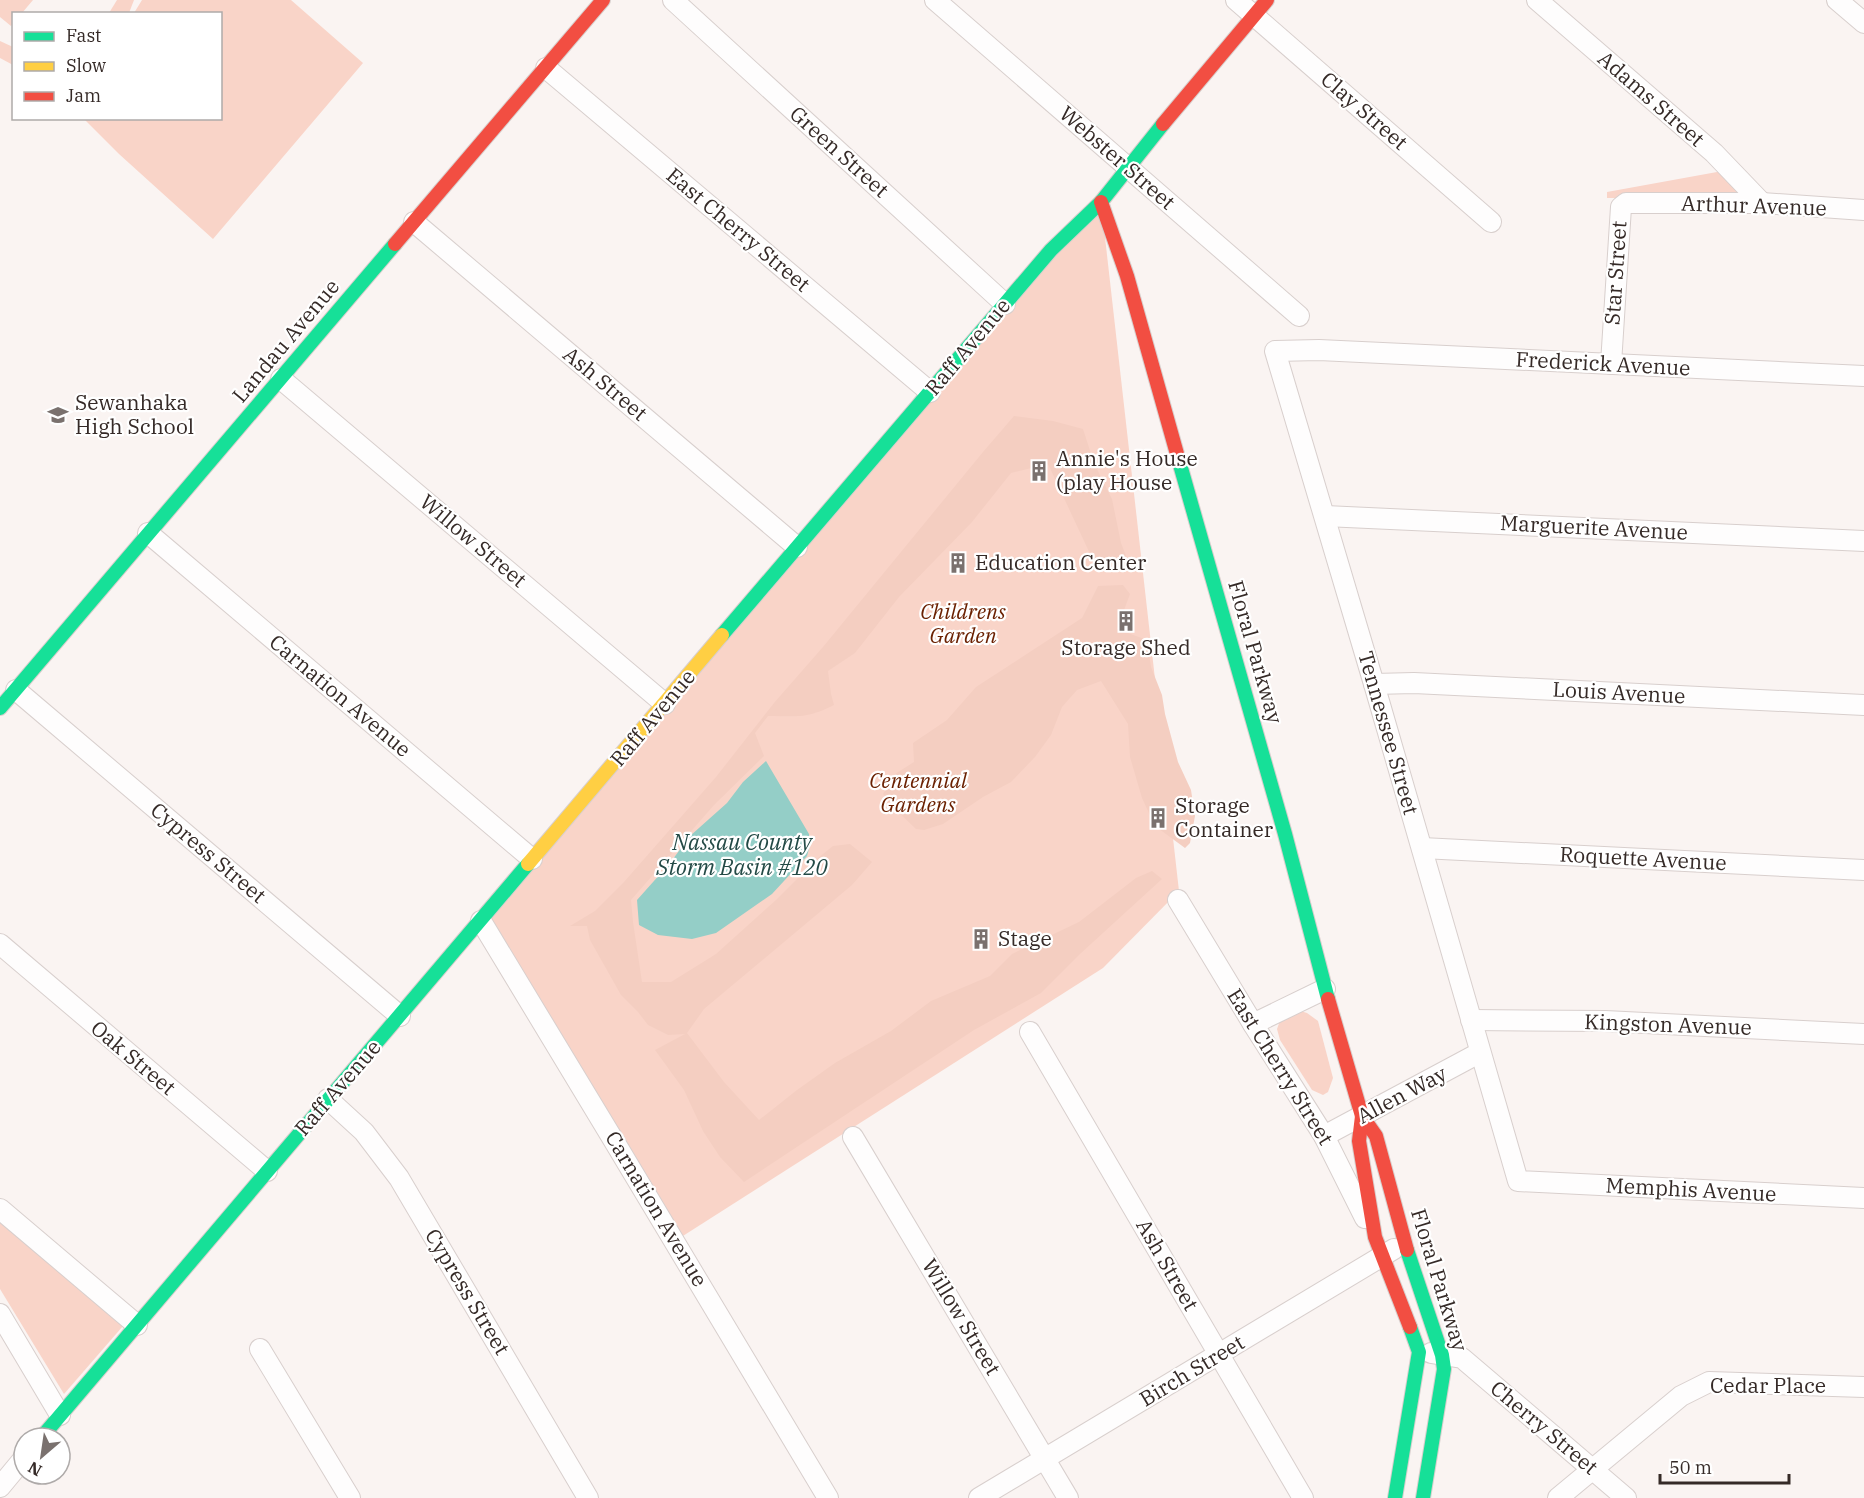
<svg xmlns="http://www.w3.org/2000/svg" width="1864" height="1498" viewBox="0 0 1864 1498" font-family="'IBM Plex Serif',serif">
  <style>
    .green { fill: #f9d4c8 }
    .forest { fill: #f4cec1 }
    .water { fill: #94cec7 }
    .lines { fill: none; stroke-linecap: round; stroke-linejoin: round }
    .street-casing { stroke: #d8cfcd; stroke-width: 22 }
    .fast-casing { stroke: #d8cfcd; stroke-width: 16 }
    .slow-casing { stroke: #d8cfcd; stroke-width: 16 }
    .jam-casing { stroke: #d8cfcd; stroke-width: 16 }
    .street { stroke: #fefdfd; stroke-width: 20 }
    .fast { stroke: #16e098; stroke-width: 14 }
    .slow { stroke: #ffcf43; stroke-width: 14 }
    .jam { stroke: #f24e42; stroke-width: 14 }
    .labels { text-anchor: middle; stroke-width: 4.5; stroke-linejoin: round; paint-order: stroke }
    .street-label { font-size: 21px; fill: #352a27; stroke: #fff }
    .poi-label { font-size: 21px; fill: #352a27; stroke: #fff; text-anchor: start }
    .park-label { font-size: 21px; font-style: italic; fill: #6b2102; stroke: #fff }
    .water-label { font-size: 22px; font-style: italic; fill: #224945; stroke: #fff }
  </style>
  <rect width="100%" height="100%" fill="#faf4f2"/>
  <g class="green">
    <path d="M 0,0 L 33,0 L 22,13 L 14,14 L 13,23 L 11,26 L 0,17 Z"/>
    <path d="M 117,0 L 134,0 L 129,13 L 109,13 Z"/>
    <path d="M 142,0 L 291,0 L 363,63 L 213,239 L 119,154 L 84,119 L 220,118 L 220,14 L 134,13 Z"/>
    <path d="M 0,41 L 13,47 L 13,65 L 0,58 Z"/>
    <path d="M 1728,170 L 1752,198 L 1607,198 L 1607,192 Z"/>
    <path d="M 1101,202 L 1179,891 L 1103,968 L 675,1241 L 481,921 Z"/>
    <path d="M 1297,1010 L 1307,1013 L 1318,1021 L 1333,1078 L 1328,1092 L 1323,1095 L 1312,1090 L 1280,1040 L 1277,1029 L 1281,1018 Z"/>
    <path d="M 0,1220 L 123,1326 L 64,1394 L 0,1289 Z"/>
  </g>
  <g class="forest">
    <path d="M 1014,416 L 1053,421 L 1083,429 L 1094,463 L 1112,499 L 1121,543 L 1128,561 L 1117,568 L 1092,558 L 1048,464 L 1011,473 L 972,522 L 899,597 L 855,653 L 828,671 L 831,694 L 834,705 C 806,719 799,716 768,716 L 755,733 L 764,756 L 714,805 L 631,900 L 633,922 L 642,982 L 671,982 L 716,954 L 776,900 L 818,858 L 833,846 L 850,844 L 872,862 L 852,885 L 704,1009 L 687,1033 L 724,1082 L 759,1120 L 797,1090 L 835,1063 L 891,1031 L 931,1001 L 990,976 L 1012,954 L 1079,922 L 1136,878 L 1152,871 L 1162,879 L 1080,954 L 1041,993 L 974,1030 L 744,1182 L 720,1157 L 703,1131 L 684,1090 L 655,1050 L 685,1034 L 668,1035 L 648,1025 L 638,1012 L 621,995 L 590,940 L 587,926 L 570,926 L 595,911 L 624,882 L 716,777 L 774,703 L 823,647 L 983,452 Z"/>
    <path d="M 1123,585 L 1130,594 L 1117,629 L 1147,640 L 1151,667 L 1162,695 L 1165,714 L 1178,762 L 1191,790 L 1195,816 L 1190,843 L 1185,848 L 1155,826 L 1142,798 L 1130,757 L 1128,724 L 1101,681 L 1077,690 L 1062,707 L 1051,735 L 1035,757 L 1011,782 L 983,797 L 943,824 L 924,830 L 916,829 L 891,805 L 883,794 L 895,774 L 914,762 L 913,743 L 947,720 L 976,687 L 1082,618 L 1098,586 Z"/>
  </g>
  <path class="water" d="M 766,761 L 809,834 L 810,845 L 807,856 L 772,894 L 716,933 L 692,939 L 658,935 L 639,925 L 637,900 L 670,863 L 690,836 L 727,803 L 743,782 Z"/>
  <g class="lines">
    <g class="street-casing">
      <g id="street">
        <path d="M 673,0 L 1005,304"/>
        <path d="M 935,0 L 1299,316"/>
        <path d="M 1236,0 L 1491,222"/>
        <path d="M 1537,0 L 1714,153 L 1762,203"/>
        <path d="M 1837,0 L 1864,23"/>
        <path d="M 546,68 L 930,392"/>
        <path d="M 414,222 L 797,547"/>
        <path d="M 1611,364 L 1621,207 L 1626,203 L 1762,203 L 1864,210"/>
        <path d="M 1864,376 L 1319,350 L 1275,351 L 1374,684 L 1518,1181 L 1864,1198"/>
        <path d="M 281,379 L 665,704"/>
        <path d="M 1325,516 L 1864,541"/>
        <path d="M 148,533 L 532,859"/>
        <path d="M 1374,684 L 1414,683 L 1864,705"/>
        <path d="M 16,690 L 400,1016"/>
        <path d="M 1422,848 L 1864,870"/>
        <path d="M 1178,900 L 1253,1024 L 1324,1136 L 1365,1218"/>
        <path d="M 481,921 L 614,1141 L 828,1498"/>
        <path d="M 0,944 L 267,1171"/>
        <path d="M 1471,1020 L 1605,1021 L 1864,1034"/>
        <path d="M 1253,1024 L 1325,989"/>
        <path d="M 1030,1032 L 1303,1498"/>
        <path d="M 328,1099 L 364,1132 L 399,1178 L 588,1498"/>
        <path d="M 1324,1136 L 1479,1053"/>
        <path d="M 853,1137 L 1068,1498"/>
        <path d="M 0,1209 L 137,1325"/>
        <path d="M 0,1314 L 60,1415"/>
        <path d="M 260,1349 L 350,1498"/>
        <path d="M 1431,1353 L 1462,1358 L 1626,1498"/>
        <path d="M 0,1487 L 24,1458"/>
        <path d="M 979,1498 L 1394,1249"/>
        <path d="M 1558,1498 L 1681,1396 L 1709,1382 L 1864,1387"/>
      </g>
    </g>
    <g class="fast-casing">
      <g id="fast">
        <path d="M 1179,461 L 1285,834 L 1328,999"/>
        <path d="M 722,635 L 1051,250 L 1101,202 L 1163,124"/>
        <path d="M 0,708 L 395,244"/>
        <path d="M 1407,1250 L 1442,1355 L 1444,1369 L 1423,1498"/>
        <path d="M 41,1438 L 528,864"/>
        <path d="M 1395,1498 L 1419,1352 L 1410,1327"/>
      </g>
    </g>
    <g class="slow-casing">
      <path id="slow" d="M 528,864 L 722,635"/>
    </g>
    <g class="jam-casing">
      <g id="jam">
        <path d="M 1163,124 L 1267,0"/>
        <path d="M 1101,202 L 1127,276 L 1179,461"/>
        <path d="M 395,244 L 603,0"/>
        <path d="M 1328,999 L 1362,1116 L 1376,1136 L 1407,1250"/>
        <path d="M 1362,1116 L 1359,1141 L 1375,1237 L 1410,1327"/>
      </g>
    </g>
    <use href="#street" class="street"/>
    <use href="#fast" class="fast"/>
    <use href="#slow" class="slow"/>
    <use href="#jam" class="jam"/>
  </g>
  <defs>
    <g id="school-bare" transform="scale(1.62)"><path d="M0-5L7-2L0 1L-7-2ZM-4 1L0 2.5L4 1V4Q0 6-4 4Z" fill="#7a716e" stroke="#fff" stroke-width="2.5" paint-order="stroke"/></g>
    <g id="building-bare" transform="scale(1.62)"><path d="M-4-6H4V6H1V3H-1V6H-4ZM-2.5-4.3h1.7v1.8h-1.7ZM.8-4.3h1.7v1.8H.8ZM-2.5-1h1.7V.8h-1.7ZM.8-1h1.7V.8H.8Z" fill="#7a716e" stroke="#fff" stroke-width="2.5" paint-order="stroke"/></g>
  </defs>
  <g fill-rule="evenodd">
    <use href="#school-bare" x="58" y="415"/>
    <use href="#building-bare" x="1039" y="471"/>
    <use href="#building-bare" x="958" y="563"/>
    <use href="#building-bare" x="1126" y="621"/>
    <use href="#building-bare" x="1158" y="818"/>
    <use href="#building-bare" x="981" y="939"/>
  </g>
  <g class="labels">
    <g class="street-label">
      <text transform="translate(1651 99) rotate(41)" y="7">Adams Street</text>
      <text transform="translate(1364 111) rotate(41)" y="7">Clay Street</text>
      <text transform="translate(839 152) rotate(42)" y="7">Green Street</text>
      <text transform="translate(1117 158) rotate(41)" y="7">Webster Street</text>
      <text transform="translate(1754 206) rotate(2)" y="7">Arthur Avenue</text>
      <text transform="translate(738 230) rotate(40)" y="7">East Cherry Street</text>
      <text transform="translate(1616 273) rotate(-86)" y="7">Star Street</text>
      <text transform="translate(286 341) rotate(-50)" y="7">Landau Avenue</text>
      <text transform="translate(968 347) rotate(-50)" y="7">Raff Avenue</text>
      <text transform="translate(1603 364) rotate(3)" y="7">Frederick Avenue</text>
      <text transform="translate(605 384) rotate(40)" y="7">Ash Street</text>
      <text transform="translate(1594 528) rotate(3)" y="7">Marguerite Avenue</text>
      <text transform="translate(473 541) rotate(40)" y="7">Willow Street</text>
      <text transform="translate(1255 652) rotate(74)" y="7">Floral Parkway</text>
      <text transform="translate(1619 693) rotate(3)" y="7">Louis Avenue</text>
      <text transform="translate(340 696) rotate(40)" y="7">Carnation Avenue</text>
      <text transform="translate(653 718) rotate(-50)" y="7">Raff Avenue</text>
      <text transform="translate(1388 733) rotate(74)" y="7">Tennessee Street</text>
      <text transform="translate(208 853) rotate(40)" y="7">Cypress Street</text>
      <text transform="translate(1643 859) rotate(3)" y="7">Roquette Avenue</text>
      <text transform="translate(1668 1025) rotate(2)" y="7">Kingston Avenue</text>
      <text transform="translate(133 1058) rotate(40)" y="7">Oak Street</text>
      <text transform="translate(1280 1067) rotate(58)" y="7">East Cherry Street</text>
      <text transform="translate(338 1088) rotate(-49)" y="7">Raff Avenue</text>
      <text transform="translate(1402 1095) rotate(-28)" y="7">Allen Way</text>
      <text transform="translate(1691 1190) rotate(3)" y="7">Memphis Avenue</text>
      <text transform="translate(656 1209) rotate(59)" y="7">Carnation Avenue</text>
      <text transform="translate(1167 1265) rotate(60)" y="7">Ash Street</text>
      <text transform="translate(1439 1280) rotate(73)" y="7">Floral Parkway</text>
      <text transform="translate(467 1292) rotate(59)" y="7">Cypress Street</text>
      <text transform="translate(961 1317) rotate(59)" y="7">Willow Street</text>
      <text transform="translate(1192 1371) rotate(-31)" y="7">Birch Street</text>
      <text x="1768" y="1393">Cedar Place</text>
      <text transform="translate(1544 1428) rotate(40)" y="7">Cherry Street</text>
    </g>
    <g class="poi-label">
      <text x="75" y="410">Sewanhaka<tspan x="75" dy="24">High School</tspan></text>
      <text x="1056" y="466">Annie's House<tspan x="1056" dy="24">(play House</tspan></text>
      <text x="975" y="570">Education Center</text>
      <text x="1126" y="655" text-anchor="middle">Storage Shed</text>
      <text x="1175" y="813">Storage<tspan x="1175" dy="24">Container</tspan></text>
      <text x="998" y="946">Stage</text>
    </g>
    <g class="park-label">
      <text x="963" y="619">Childrens<tspan x="963" dy="24">Garden</tspan></text>
      <text x="918" y="788">Centennial<tspan x="918" dy="24">Gardens</tspan></text>
    </g>
    <g class="water-label">
      <text x="742" y="850">Nassau County<tspan x="742" dy="25">Storm Basin #120</tspan></text>
    </g>
  </g>
  <rect x="12" y="12" width="210" height="108" fill="#ffffff" stroke="#aeaaa9" stroke-width="1.5"/>
  <rect x="24" y="32" width="30" height="9" fill="#16e098" stroke="#aeaaa9" stroke-width="1.5"/>
  <text x="66" y="42" font-size="18" fill="#352a27">Fast</text>
  <rect x="24" y="62" width="30" height="9" fill="#ffcf43" stroke="#aeaaa9" stroke-width="1.5"/>
  <text x="66" y="72" font-size="18" fill="#352a27">Slow</text>
  <rect x="24" y="92" width="30" height="9" fill="#f24e42" stroke="#aeaaa9" stroke-width="1.5"/>
  <text x="66" y="102" font-size="18" fill="#352a27">Jam</text>
  <g transform="translate(42 1456) rotate(209)"><circle r="28" fill="#ffffff" stroke="#aeaaa9" stroke-width="1.5"/>
  <path d="M0-4.5L10 22L0 15L-10 22Z" fill="#7a716e"/>
  <text y="-9" font-size="16" font-weight="bold" text-anchor="middle" fill="#352a27">N</text>
  </g>
  <path d="M1660 1474v9h129v-9" fill="none" stroke="#352a27" stroke-width="3"/>
  <text x="1669" y="1474" font-size="18" fill="#352a27" stroke="#ffffff" stroke-width="4.5" paint-order="stroke">50 m</text>
</svg>
